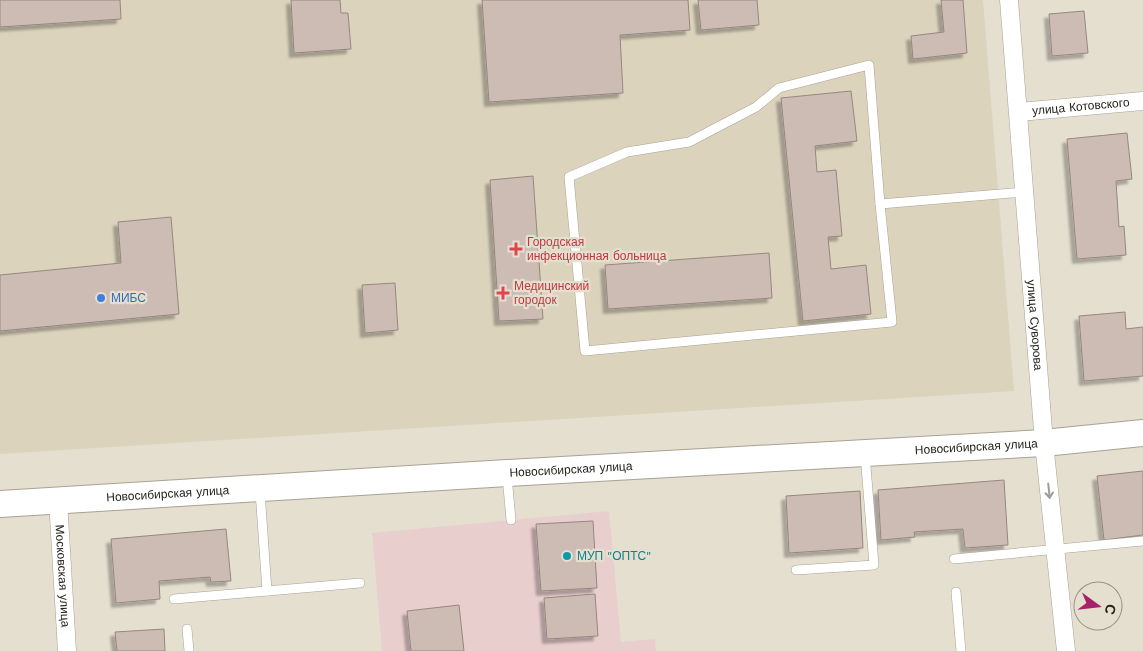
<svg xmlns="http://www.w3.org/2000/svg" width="1143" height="651" viewBox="0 0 1143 651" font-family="'Work Sans',sans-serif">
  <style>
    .industrial { fill: #e9cece }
    .built { fill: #dcd3bd }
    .building { fill: #cdbcb4; stroke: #96877f; filter: url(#shadow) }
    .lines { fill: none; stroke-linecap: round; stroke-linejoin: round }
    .service-casing { stroke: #a8a293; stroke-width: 10 }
    .minor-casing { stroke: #a8a293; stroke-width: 19 }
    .secondary-casing { stroke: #a8a293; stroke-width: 28 }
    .service { stroke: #fff; stroke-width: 9 }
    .minor { stroke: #fff; stroke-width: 18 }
    .secondary { stroke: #fff; stroke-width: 26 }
    .oneway { stroke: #9c9c99 }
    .health-dot { fill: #e0444e; stroke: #e5dfd0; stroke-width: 2 }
    .shop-dot { fill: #3f7fe0; stroke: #e5dfd0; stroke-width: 2 }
    .culture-dot { fill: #0f9aa8; stroke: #e5dfd0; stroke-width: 2 }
    .labels { text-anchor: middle; stroke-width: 4.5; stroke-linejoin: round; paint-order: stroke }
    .street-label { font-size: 12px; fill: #24221c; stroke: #e5dfd0 }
    .health-label { font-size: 12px; fill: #be3a42; stroke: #e5dfd0; text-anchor: start }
    .shop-label { font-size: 12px; fill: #366cbe; stroke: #e5dfd0; text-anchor: start }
    .culture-label { font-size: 12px; fill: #0d838f; stroke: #e5dfd0; text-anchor: start }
  </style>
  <defs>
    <filter id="shadow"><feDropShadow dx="-4.5" dy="4.5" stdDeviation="1" flood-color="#0004"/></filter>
  </defs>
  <rect width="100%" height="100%" fill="#e5dfd0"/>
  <path class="industrial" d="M 609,511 L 621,642 L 655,639 L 656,651 L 382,651 L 372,533 Z"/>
  <path class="built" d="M 0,0 L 983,0 L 1014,391 L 0,454 Z"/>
  <g class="building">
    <path d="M 0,0 L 120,0 L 121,19 L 0,27 Z"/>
    <path d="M 291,0 L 340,0 L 341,13 L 348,13 L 351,49 L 294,53 Z"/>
    <path d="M 482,0 L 688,0 L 690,30 L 620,35 L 623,93 L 489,102 Z"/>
    <path d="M 698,0 L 757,0 L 759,25 L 701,30 Z"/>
    <path d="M 941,0 L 963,0 L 967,53 L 913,59 L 911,36 L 944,32 Z"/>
    <path d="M 1084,11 L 1088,53 L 1052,56 L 1049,14 Z"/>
    <path d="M 851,91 L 857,141 L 815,146 L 817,172 L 836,170 L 842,236 L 828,237 L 831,269 L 866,265 L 871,314 L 803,321 L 781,98 Z"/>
    <path d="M 1127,133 L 1132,179 L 1116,181 L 1119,227 L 1124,226 L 1126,255 L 1077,259 L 1067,139 Z"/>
    <path d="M 533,176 L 543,319 L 499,321 L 490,180 Z"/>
    <path d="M 171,217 L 179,314 L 0,331 L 0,275 L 121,263 L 118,222 Z"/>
    <path d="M 769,253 L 772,298 L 608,309 L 605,265 Z"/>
    <path d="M 395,283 L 398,330 L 365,333 L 362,285 Z"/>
    <path d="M 1125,312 L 1126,329 L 1143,327 L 1143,376 L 1084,381 L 1079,316 Z"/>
    <path d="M 1143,471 L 1143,535 L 1104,540 L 1097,476 Z"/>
    <path d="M 1004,480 L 1008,545 L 965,548 L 963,529 L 914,532 L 915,537 L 881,540 L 878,490 Z"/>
    <path d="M 860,491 L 863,548 L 789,553 L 786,496 Z"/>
    <path d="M 593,521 L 597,588 L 541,591 L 536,524 Z"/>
    <path d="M 226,529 L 231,581 L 211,582 L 210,577 L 159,581 L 160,599 L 116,603 L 111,539 Z"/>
    <path d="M 595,594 L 598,636 L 547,639 L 544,598 Z"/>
    <path d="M 459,605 L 464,651 L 411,651 L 407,611 Z"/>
    <path d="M 164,629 L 165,651 L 117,651 L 115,632 Z"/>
  </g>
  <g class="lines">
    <g class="service-casing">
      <g id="service">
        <path d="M 869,65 L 880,204 L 892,322 L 585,351 L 569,177 L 627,152 L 689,142 L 756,107 L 779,88 Z"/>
        <path d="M 880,204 L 1025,192"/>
        <path d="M 507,476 L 511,520"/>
        <path d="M 260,491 L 267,591"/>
        <path d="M 954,559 L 1143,541"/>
        <path d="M 796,570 L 874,565 L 865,454"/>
        <path d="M 956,592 L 961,651"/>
        <path d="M 174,599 L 360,583"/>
        <path d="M 187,629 L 189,651"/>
      </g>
    </g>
    <g class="minor-casing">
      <g id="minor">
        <path id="s1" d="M 1009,0 L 1044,443 L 1066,651"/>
        <path id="s2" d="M 1019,112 L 1143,101"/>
        <path id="s3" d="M 58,500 L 67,651"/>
      </g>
    </g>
    <g class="secondary-casing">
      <g id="secondary">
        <path id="s4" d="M 0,504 L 507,473 L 1044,443 L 1143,433"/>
      </g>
    </g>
    <use href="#service" class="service"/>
    <use href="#minor" class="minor"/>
    <use href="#secondary" class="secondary"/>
  </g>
  <defs><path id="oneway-shaft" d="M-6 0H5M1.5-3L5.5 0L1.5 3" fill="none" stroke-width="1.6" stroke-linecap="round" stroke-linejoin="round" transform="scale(1.25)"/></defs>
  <use class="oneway" href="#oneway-shaft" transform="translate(1049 491) rotate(84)"/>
  <g class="health-dot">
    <path d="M513.5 241.5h5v5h5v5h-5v5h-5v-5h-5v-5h5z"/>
    <path d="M500.5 285.5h5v5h5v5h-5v5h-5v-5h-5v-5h5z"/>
  </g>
  <circle class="shop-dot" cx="101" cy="298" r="5"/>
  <circle class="culture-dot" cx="567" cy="556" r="5"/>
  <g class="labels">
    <g class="street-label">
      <text dy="4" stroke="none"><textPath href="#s2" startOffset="62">улица Котовского</textPath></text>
      <text dy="4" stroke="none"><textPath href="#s1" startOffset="326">улица Суворова</textPath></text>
      <text dy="4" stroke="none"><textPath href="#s4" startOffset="978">Новосибирская улица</textPath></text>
      <text dy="4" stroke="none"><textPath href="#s4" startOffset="572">Новосибирская улица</textPath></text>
      <text dy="4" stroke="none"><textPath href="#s4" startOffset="168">Новосибирская улица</textPath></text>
      <text dy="4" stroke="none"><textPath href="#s3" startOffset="76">Московская улица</textPath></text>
    </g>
    <g class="health-label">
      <text x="527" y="246">Городская<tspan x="527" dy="14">инфекционная больница</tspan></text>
      <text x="514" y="290">Медицинский<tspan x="514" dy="14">городок</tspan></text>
    </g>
    <g class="shop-label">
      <text x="111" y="302">МИБС</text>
    </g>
    <g class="culture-label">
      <text x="577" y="560">МУП "ОПТС"</text>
    </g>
  </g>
  <g transform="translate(1098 606) rotate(105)"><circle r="24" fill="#e5dfd0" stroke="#989388"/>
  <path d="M0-4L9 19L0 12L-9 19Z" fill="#a7216a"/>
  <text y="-8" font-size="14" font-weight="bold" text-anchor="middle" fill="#24221c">С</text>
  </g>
</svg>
